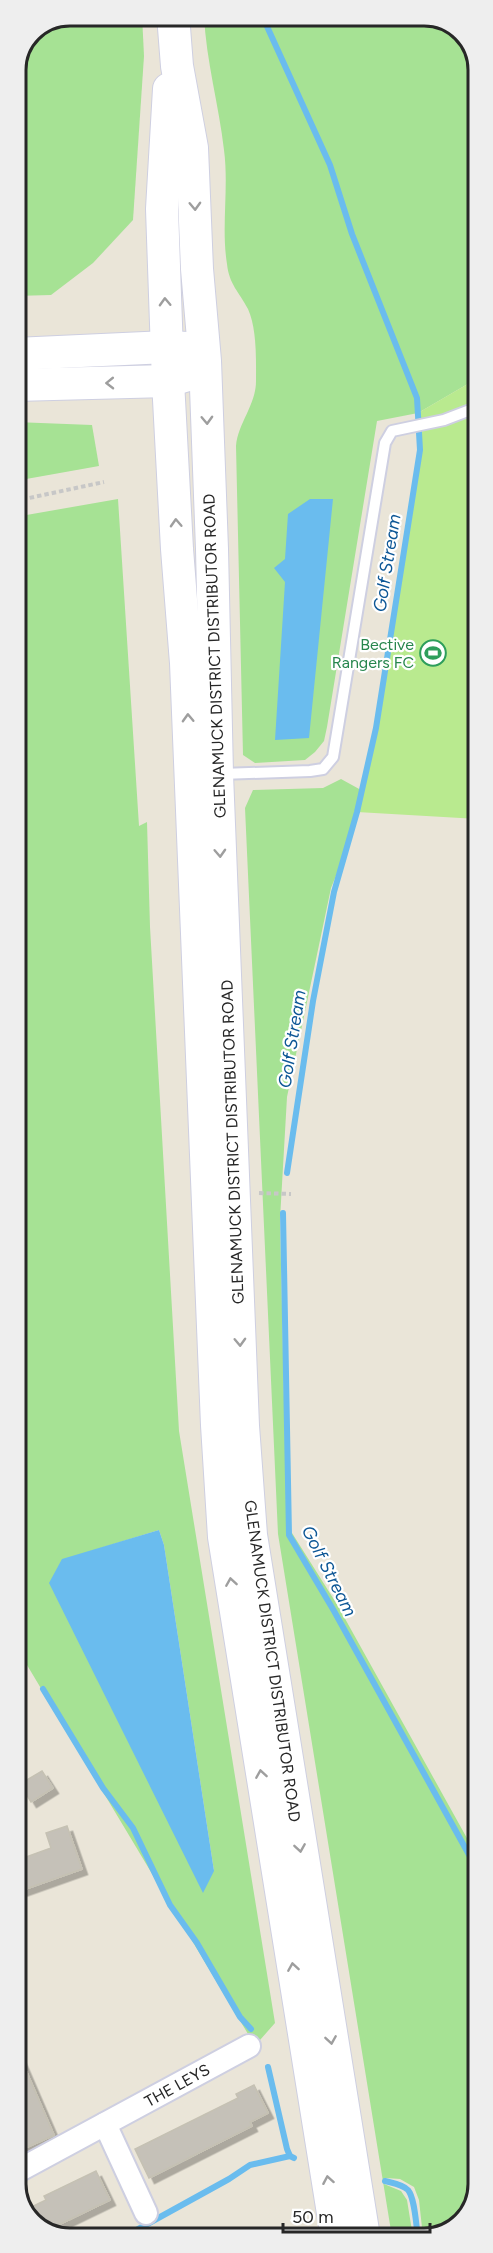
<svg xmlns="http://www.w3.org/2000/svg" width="493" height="2253" viewBox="0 0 493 2253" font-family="Figtree,sans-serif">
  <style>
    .green { fill: #a6e294; fill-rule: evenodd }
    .pitch { fill: #b9ea8f }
    .water { fill: #6abcee }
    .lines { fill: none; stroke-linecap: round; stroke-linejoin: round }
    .stream { stroke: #6abcee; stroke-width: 6 }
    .building { fill: #c5c1b8; stroke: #c5c1b3; stroke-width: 1.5; filter: url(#shadow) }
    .service-casing { stroke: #cecfe1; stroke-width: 14 }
    .minor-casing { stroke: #cecfe1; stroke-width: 26 }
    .secondary-casing { stroke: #cecfe1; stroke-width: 34 }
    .path { stroke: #c7c7c7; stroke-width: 4; stroke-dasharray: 4.5 3; stroke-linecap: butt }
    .service { stroke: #fff; stroke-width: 10 }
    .minor { stroke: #fff; stroke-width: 22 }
    .secondary { stroke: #fff; stroke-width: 32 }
    .oneway { stroke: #9e9e9e }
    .labels { text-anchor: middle; stroke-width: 4.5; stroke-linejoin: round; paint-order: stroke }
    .leisure-label { font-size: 16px; fill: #27864d; stroke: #fff; text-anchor: end }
    .street-label { font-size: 16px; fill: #272727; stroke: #fff }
    .water-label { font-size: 18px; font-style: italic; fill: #0d5796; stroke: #fff }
    .rim { fill: none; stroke: #272727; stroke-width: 3 }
  </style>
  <defs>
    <filter id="shadow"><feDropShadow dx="5.5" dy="5.5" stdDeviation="0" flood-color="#0004"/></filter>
  </defs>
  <rect width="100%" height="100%" fill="#eae5d8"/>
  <g class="green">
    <path d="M 70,15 L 142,15 L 144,56 L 133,220 L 93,263 L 51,295 L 15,296 L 15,69 L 31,31 Z"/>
    <path d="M 204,15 L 430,15 L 462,31 L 477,62 L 478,378 L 418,413 L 377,421 L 327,727 L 324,741 L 315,752 L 305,760 L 255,763 L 243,755 L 236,446 C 238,423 256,405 256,381 C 256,359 257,329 248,309 C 239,292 229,284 227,264 C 221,227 229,188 224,150 C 219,105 206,61 204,15 Z"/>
    <path d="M 15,422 L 92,425 L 99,466 L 15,481 Z"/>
    <path d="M 118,499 L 139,826 L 147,822 L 150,927 L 179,1431 L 275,2023 L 260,2040 L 254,2044 L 15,1645 L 15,517 ZM 159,1530 L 164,1545 L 214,1871 L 62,1560 Z"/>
    <path d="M 341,779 L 361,790 L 348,846 L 331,888 L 287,1097 L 280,1219 L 287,1532 L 292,1533 L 338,1606 L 478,1858 L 478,2184 L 465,2219 L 431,2237 L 423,2237 L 419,2200 L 414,2187 L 400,2179 L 386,2178 L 384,2184 L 401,2191 L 407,2200 L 413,2237 L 392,2237 L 278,1534 L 245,808 L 253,790 L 323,788 Z"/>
  </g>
  <path class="pitch" d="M 478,378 L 478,819 L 357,812 L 376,728 L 420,450 L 418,413 Z"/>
  <g class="water">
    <path d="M 310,499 L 333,499 L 309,738 L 275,740 L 285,582 L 274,568 L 285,559 L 288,514 Z"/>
    <path d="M 159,1530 L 164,1545 L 214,1871 L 203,1893 L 49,1583 L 62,1559 Z"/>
  </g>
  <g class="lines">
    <g class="stream">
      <path d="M 258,15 L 265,22 L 330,165 L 352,234 L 417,398 L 420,450 L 376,728 L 357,812 L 334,892 L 313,1001 L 287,1173"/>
      <path d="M 283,1213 L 289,1535 L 334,1611 L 478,1871"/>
      <path d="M 43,1689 L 103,1788 L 133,1828 L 170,1905 L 197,1943 L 240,2017 L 251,2029"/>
      <path d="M 268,2067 L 287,2149 L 290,2156 L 294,2158"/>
      <path d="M 385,2181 C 392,2183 402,2184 408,2190 C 415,2198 416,2226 418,2237"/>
      <path d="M 122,2238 L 229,2179 L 250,2165 L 290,2156"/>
    </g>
  </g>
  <g class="building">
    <path d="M 42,1771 L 53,1788 L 31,1802 L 20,1784 Z"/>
    <path d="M 67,1826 L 82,1869 L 20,1891 L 15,1877 L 15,1861 L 51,1848 L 46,1833 Z"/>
    <path d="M 15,2045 L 54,2135 L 16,2152 L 15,2117 Z"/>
    <path d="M 254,2085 L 268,2113 L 250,2122 L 252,2126 L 149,2178 L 135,2149 L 238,2098 L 236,2094 Z"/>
    <path d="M 96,2171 L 110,2200 L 48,2230 L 34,2223 L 27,2209 L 46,2200 L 44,2196 Z"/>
  </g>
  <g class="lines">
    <g class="service-casing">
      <path id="service" d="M 221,774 L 310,771 L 323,769 L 333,757 L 385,443 L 392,431 L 444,420 L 478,407"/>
    </g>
    <g class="minor-casing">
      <g id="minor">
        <path d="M 105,2124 L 146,2213"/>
        <path d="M 16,2172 L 249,2046"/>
      </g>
    </g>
    <g class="secondary-casing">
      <g id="secondary">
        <path d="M 173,15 L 177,66 L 192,148 L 197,269 L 205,361 L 212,549 L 217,774 L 243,1426 L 251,1535 L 364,2237"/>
        <path d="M 169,89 L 162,209 L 168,381 L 177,549 L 186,663 L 217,1425 L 224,1537 L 337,2238"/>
        <path d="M 15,354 L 167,347 L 188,348"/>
        <path d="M 15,385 L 168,381 L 188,375"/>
      </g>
    </g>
    <g class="path">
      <path d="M 15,501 L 104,482"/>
      <path d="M 259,1193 L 291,1194"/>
    </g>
    <use href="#service" class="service"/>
    <use href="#minor" class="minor"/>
    <use href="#secondary" class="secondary"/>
  </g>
  <defs><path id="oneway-chevron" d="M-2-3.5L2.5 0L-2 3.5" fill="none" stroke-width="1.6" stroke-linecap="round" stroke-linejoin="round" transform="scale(1.5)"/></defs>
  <g class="oneway">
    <use href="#oneway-chevron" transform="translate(195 206) rotate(88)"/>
    <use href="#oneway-chevron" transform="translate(165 302) rotate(-92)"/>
    <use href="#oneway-chevron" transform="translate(110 383) rotate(179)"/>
    <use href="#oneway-chevron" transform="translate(207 420) rotate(88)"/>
    <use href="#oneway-chevron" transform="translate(176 523) rotate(-93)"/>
    <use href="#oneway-chevron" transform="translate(188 718) rotate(-92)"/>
    <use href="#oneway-chevron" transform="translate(220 853) rotate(87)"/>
    <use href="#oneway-chevron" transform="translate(240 1342) rotate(88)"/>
    <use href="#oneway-chevron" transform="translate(231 1582) rotate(-99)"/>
    <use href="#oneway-chevron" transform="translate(261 1774) rotate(-99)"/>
    <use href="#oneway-chevron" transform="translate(300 1848) rotate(81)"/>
    <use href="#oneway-chevron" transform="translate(293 1967) rotate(-99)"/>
    <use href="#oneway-chevron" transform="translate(331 2040) rotate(81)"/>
    <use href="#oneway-chevron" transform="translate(328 2180) rotate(-100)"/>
  </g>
  <defs>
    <g id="stadium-ring" transform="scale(1.35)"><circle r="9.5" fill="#fff" stroke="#2e9e5b" stroke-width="1.5"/><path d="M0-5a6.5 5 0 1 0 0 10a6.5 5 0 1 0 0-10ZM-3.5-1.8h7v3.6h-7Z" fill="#2e9e5b"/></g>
  </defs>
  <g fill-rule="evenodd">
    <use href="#stadium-ring" x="433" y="653"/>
  </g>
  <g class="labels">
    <g class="leisure-label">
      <text x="414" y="650">Bective<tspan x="414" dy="18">Rangers FC</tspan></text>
    </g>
    <g class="street-label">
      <text transform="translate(214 656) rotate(-92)" y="6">GLENAMUCK DISTRICT DISTRIBUTOR ROAD</text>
      <text transform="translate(232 1142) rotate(-92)" y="6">GLENAMUCK DISTRICT DISTRIBUTOR ROAD</text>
      <text transform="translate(273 1661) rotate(82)" y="6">GLENAMUCK DISTRICT DISTRIBUTOR ROAD</text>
      <text transform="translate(177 2085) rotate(-29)" y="6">THE LEYS</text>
    </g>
    <g class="water-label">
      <text transform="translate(387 563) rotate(-81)" y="6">Golf Stream</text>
      <text transform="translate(292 1039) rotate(-81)" y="6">Golf Stream</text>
      <text transform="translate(329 1571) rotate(63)" y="6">Golf Stream</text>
    </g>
  </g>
  <path d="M0 0H493V2253H0ZM70 26H424A44 44 0 0 1 468 70V2184A44 44 0 0 1 424 2228H70A44 44 0 0 1 26 2184V70A44 44 0 0 1 70 26Z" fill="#eee" fill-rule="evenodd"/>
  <path class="rim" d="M70 26H424A44 44 0 0 1 468 70V2184A44 44 0 0 1 424 2228H70A44 44 0 0 1 26 2184V70A44 44 0 0 1 70 26Z"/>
  <path d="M283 2223v9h147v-9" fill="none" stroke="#272727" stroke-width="3"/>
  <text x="292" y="2223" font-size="18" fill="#272727" stroke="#ffffff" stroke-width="4.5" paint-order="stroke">50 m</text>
</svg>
